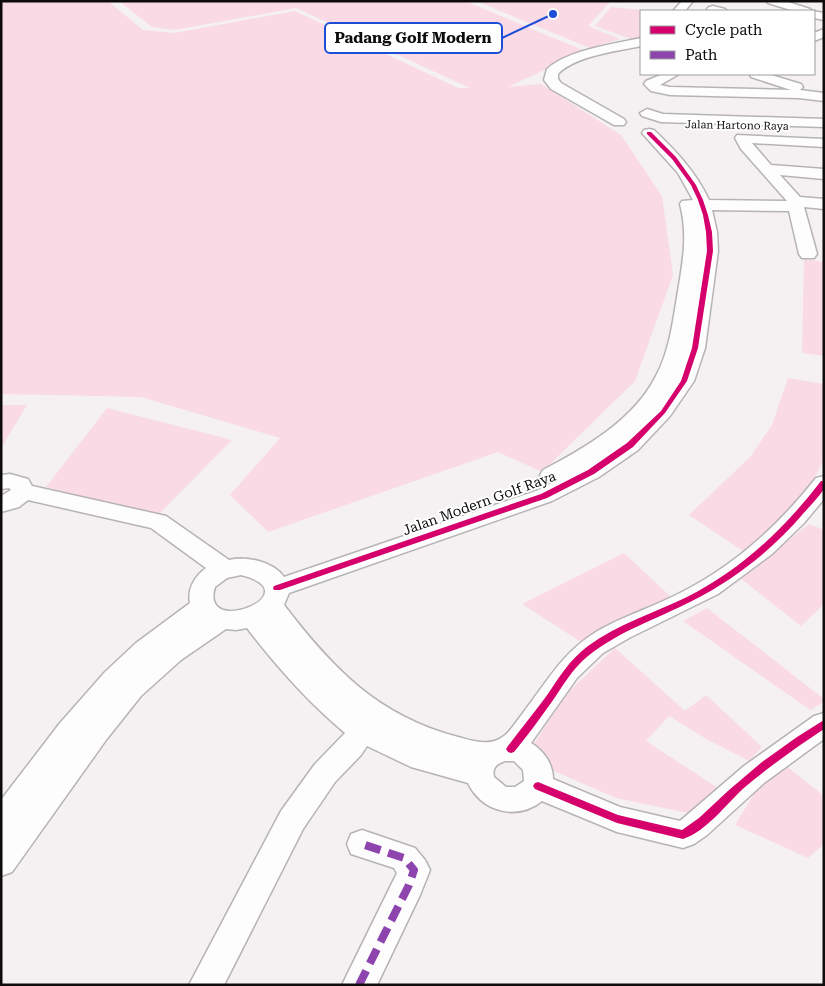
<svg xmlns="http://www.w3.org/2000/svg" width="825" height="986" viewBox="0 0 825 986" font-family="'Roboto Serif',serif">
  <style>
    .green { fill: #f9dae5 }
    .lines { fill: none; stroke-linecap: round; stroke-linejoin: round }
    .minor-casing { stroke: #b6b3b4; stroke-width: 3 }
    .minor { fill: #fefdfd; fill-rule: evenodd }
    .quiet { stroke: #8e44ad; stroke-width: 8; stroke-dasharray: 16 8; stroke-linecap: butt }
    .cycleway-casing { stroke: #fff; stroke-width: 3 }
    .cycleway { fill: #d6006c; fill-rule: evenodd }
    .labels { text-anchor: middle; stroke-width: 4; stroke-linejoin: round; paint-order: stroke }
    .far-street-label { font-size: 11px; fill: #0d0b0c; stroke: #fff }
    .street-label { font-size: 14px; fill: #0d0b0c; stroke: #fff }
    .leader { fill: none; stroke: #1d4ed8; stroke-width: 2 }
    .callout-dot { fill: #1d4ed8; stroke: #fff; stroke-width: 2 }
    .callout { fill: #fff; stroke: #1d4ed8; stroke-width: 2 }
    .callout-label { font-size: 15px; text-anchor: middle; font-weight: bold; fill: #0d0b0c }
  </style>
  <rect width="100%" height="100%" fill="#f5f1f3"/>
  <g class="green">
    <path d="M 1,1 L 108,1 L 143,30 L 174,33 L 295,11 L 458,88 L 470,88 L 296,8 L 175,30 L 152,27 L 119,1 L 465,1 L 585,51 L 508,87 L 541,84 L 621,135 L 662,196 L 673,275 L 635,381 L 542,472 L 498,452 L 268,532 L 230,495 L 280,438 L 141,397 L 1,394 Z"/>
    <path d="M 476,1 L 611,1 L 588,26 L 620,39 L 590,48 Z"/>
    <path d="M 611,7 L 651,11 L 641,11 L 641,37 L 634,40 L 595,26 Z"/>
    <path d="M 804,259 L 824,262 L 824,356 L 802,353 Z"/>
    <path d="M 788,378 L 824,384 L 823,461 L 809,489 L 771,530 L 743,551 L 689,515 L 750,457 L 772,425 Z"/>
    <path d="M 1,405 L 27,405 L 1,448 Z"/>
    <path d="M 107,408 L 232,440 L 156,517 L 46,487 Z"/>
    <path d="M 809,524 L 824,530 L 824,604 L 801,626 L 740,578 Z"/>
    <path d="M 624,553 L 671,597 L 581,642 L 522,604 Z"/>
    <path d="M 707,608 L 824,699 L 824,702 L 810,710 L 683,621 Z"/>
    <path d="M 615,648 L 685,711 L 706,695 L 762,747 L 749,761 L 708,740 L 669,716 L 646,741 L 721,790 L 697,815 L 616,798 L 547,768 L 531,748 L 568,692 Z"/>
    <path d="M 781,762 L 824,796 L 824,844 L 808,858 L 735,825 L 762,781 Z"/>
  </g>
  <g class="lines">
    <g class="minor-casing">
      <g id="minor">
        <path d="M 682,1 L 693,1 L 685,11 L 673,11 Z"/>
        <path d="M 767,1 L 785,1 L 810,9 L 812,11 L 824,13 L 824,20 L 814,18 L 814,11 L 794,11 L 768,3 Z"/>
        <path d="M 713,6 L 725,9 L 727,11 L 709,11 L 707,9 L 709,7 Z"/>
        <path d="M 824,29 L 824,37 L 814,41 L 814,33 Z"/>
        <path d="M 641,38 L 641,46 C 618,51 574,56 558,74 L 558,79 L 561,83 L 624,119 L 626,122 L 624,125 L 614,125 L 551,89 L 544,80 L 547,69 C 568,50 613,44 641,38 Z"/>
        <path d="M 663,74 L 679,74 L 660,85 L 670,87 L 791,90 L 751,77 L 750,74 L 768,74 L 801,84 L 803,87 L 800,90 L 824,93 L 824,101 L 799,98 L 670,95 L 651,91 L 644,84 L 646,81 Z"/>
        <path d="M 647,109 L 663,114 L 824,119 L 824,127 L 661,122 L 642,116 L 640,113 Z"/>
        <path d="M 649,129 L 654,130 C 676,151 696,172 709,200 L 787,201 L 741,149 L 735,138 L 737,135 L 824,139 L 824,147 L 752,143 L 771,165 L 824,169 L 824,179 L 780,175 L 800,197 L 824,199 L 824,209 L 804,207 L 817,254 L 814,258 L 802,258 L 799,254 L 789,211 L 712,210 L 717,232 L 718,251 L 705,348 L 694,381 L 670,416 L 638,450 L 599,477 L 552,501 L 289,593 L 284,605 C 333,669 378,716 458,737 C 474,741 490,747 504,736 C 511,731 517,720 523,713 C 546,683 563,652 596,632 C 623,616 654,607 682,592 C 735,565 779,525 816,478 L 824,476 L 824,499 L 804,523 L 772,554 L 718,594 L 629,638 L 603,653 L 577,678 L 531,743 C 544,751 553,764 553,779 L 620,807 L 680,821 L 744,766 L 814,716 L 824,713 L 824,739 L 764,783 L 707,835 L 694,844 L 683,848 L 617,832 L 542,801 C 517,821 482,812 468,783 L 411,767 L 367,746 L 361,755 L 335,782 L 303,829 L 224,985 L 189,985 L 281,811 L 315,764 L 345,733 C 308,702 276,666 247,628 L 236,630 L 226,629 L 181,660 L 141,696 L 106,740 L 12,872 L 1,876 L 1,800 L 60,723 L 105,672 L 136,643 L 190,603 C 187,589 195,576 206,568 L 151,528 L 28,500 L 19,507 L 1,512 L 1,496 L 11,490 L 9,488 L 1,489 L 1,475 L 10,474 L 28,479 L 32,486 L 166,516 L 229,560 C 246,556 273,561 284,577 L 536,491 L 556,481 L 551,482 L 543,480 L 540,475 L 543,470 C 585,448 634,420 656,376 C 670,350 673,320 678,291 C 683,261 688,234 680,204 L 682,201 L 693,200 L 678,173 L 642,133 L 644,130 ZM 241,575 C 313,593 199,639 215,587 L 227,578 ZM 505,761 L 514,761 L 523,770 L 524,781 L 515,787 L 506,787 L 494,777 C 492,768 496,764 505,761 Z"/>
        <path d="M 362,830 L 415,848 L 425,860 L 430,870 L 420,895 L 377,985 L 342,985 L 397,873 L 394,868 L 351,854 L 347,844 L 351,834 Z"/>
      </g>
    </g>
    <use href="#minor" class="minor"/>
    <path class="quiet" d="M 359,985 L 409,885 L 414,870 L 404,858 L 362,844"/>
    <g class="cycleway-casing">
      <g id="cycleway">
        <path d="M 647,132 L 651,132 L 676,157 L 696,185 L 703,200 L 708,215 L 712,232 L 713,251 L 698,348 L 687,381 L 665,413 L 633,447 L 594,474 L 547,498 L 280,590 L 274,590 L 273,588 L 274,586 L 541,494 L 588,470 L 627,443 L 661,411 L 681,381 L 692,348 L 707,251 L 706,232 L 703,215 L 698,200 L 691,185 L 672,159 L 647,134 Z"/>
        <path d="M 821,481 L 824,481 C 824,483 825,486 824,488 C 822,494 807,509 802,515 C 772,550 734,580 692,601 C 657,619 619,631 588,656 C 572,669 563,686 551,703 C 539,720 527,736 514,752 L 511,753 L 508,752 L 506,749 L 508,746 C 520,730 533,714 545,698 C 559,678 568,661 588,646 C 618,624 654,613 687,597 C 741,570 785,528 821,481 Z"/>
        <path d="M 824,720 L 824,729 C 797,747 770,766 745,787 C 726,804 707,831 683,839 L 617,823 L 535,789 L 533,786 L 535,783 L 538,782 L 618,815 L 682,830 L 699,818 L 729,790 L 762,762 L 797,737 Z"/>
      </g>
    </g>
    <use href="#cycleway" class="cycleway"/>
  </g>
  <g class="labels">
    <g class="far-street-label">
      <text transform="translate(737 125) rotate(1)" y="4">Jalan Hartono Raya</text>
    </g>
    <g class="street-label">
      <text transform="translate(479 503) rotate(-20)" y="5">Jalan Modern Golf Raya</text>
    </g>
  </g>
  <path class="leader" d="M553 14L502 38"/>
  <circle class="callout-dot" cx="553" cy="14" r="5"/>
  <rect class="callout" x="325" y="23" width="177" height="30" rx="5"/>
  <g class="callout-label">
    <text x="413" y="43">Padang Golf Modern</text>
  </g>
  <rect width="825" height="986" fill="none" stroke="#0d0b0c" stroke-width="5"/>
  <rect x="640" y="10" width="175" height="65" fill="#ffffff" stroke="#9e9d9e"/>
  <rect x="650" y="26" width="25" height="8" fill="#d6006c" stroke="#9e9d9e"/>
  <text x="685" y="35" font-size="15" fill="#0d0b0c">Cycle path</text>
  <rect x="650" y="51" width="25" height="8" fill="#8e44ad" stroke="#9e9d9e"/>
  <text x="685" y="60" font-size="15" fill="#0d0b0c">Path</text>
</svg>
